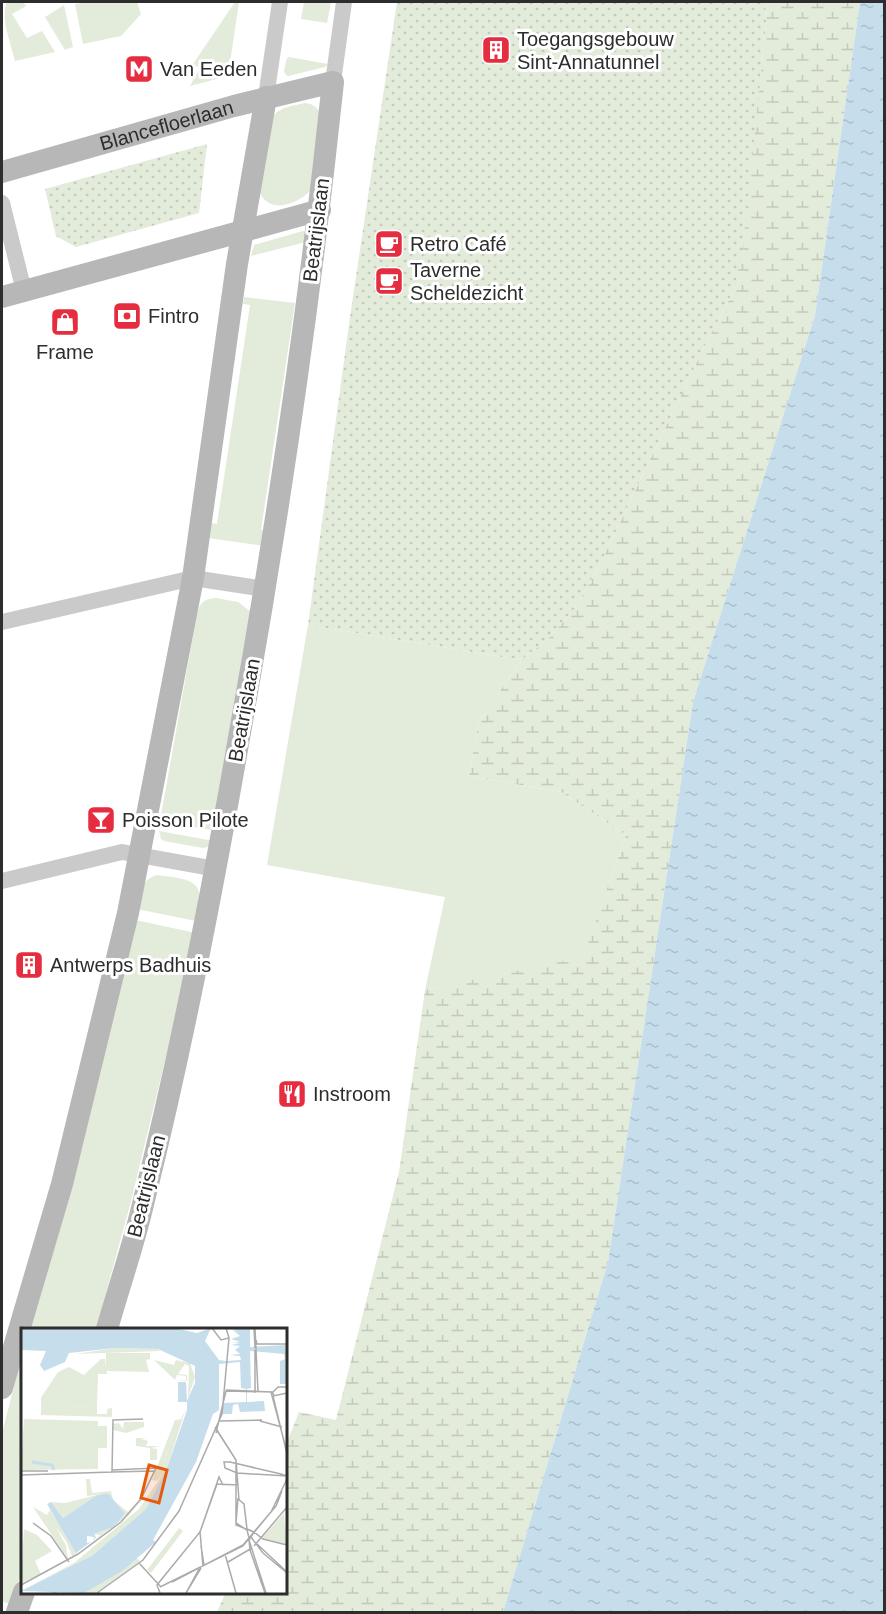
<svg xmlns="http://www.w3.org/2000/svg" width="886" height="1614" viewBox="0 0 886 1614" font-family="Arial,sans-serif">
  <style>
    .grass { fill: #e3ebda }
    .wetland { fill: url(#wetland-marsh) }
    .park { fill: url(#park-dots) }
    .water { fill: url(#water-ripples) }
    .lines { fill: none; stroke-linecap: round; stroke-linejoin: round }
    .street { stroke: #cacaca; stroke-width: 16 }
    .secondary { stroke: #b7b7b7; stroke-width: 22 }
    .labels { text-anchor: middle; stroke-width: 6; stroke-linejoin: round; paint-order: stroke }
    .poi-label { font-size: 20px; fill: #2d2d2d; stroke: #fff; text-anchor: start }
    .street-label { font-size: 20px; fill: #2d2d2d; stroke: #fff }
    .inset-river { fill: none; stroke: #c6deeb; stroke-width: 3 }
    .inset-road { fill: none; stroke: #ababab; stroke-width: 1.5 }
    .view { fill: #e8590c; fill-opacity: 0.15; stroke: #e8590c; stroke-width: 3 }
    .inset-edge { fill: none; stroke: #2d2d2d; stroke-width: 3 }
  </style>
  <defs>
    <pattern id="wetland-marsh" width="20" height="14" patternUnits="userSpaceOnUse" patternTransform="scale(1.5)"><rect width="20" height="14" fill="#e3ebda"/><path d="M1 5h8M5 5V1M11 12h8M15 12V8" fill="none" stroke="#c3cabb"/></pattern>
    <pattern id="park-dots" width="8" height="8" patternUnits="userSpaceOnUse" patternTransform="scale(1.5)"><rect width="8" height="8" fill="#e3ebda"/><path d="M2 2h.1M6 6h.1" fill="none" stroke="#c3cabb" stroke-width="1.8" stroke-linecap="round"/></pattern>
    <pattern id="water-ripples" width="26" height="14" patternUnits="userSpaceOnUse" patternTransform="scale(1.5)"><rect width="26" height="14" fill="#c6deeb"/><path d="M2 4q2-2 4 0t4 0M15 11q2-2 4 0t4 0" fill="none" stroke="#aabfca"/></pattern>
  </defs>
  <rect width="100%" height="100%" fill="#fff"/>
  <g class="grass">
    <path d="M 7,2 L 23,2 L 26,6 L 12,14 L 27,38 L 42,31 L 55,52 L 15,61 C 11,44 0,17 7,2 Z"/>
    <path d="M 87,2 L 137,2 L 141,14 L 121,36 L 83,44 L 75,4 Z"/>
    <path d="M 235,2 L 239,2 L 228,76 L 190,86 L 200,68 L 193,64 Z"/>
    <path d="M 304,2 L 331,2 L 327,23 L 301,19 Z"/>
    <path d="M 64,5 L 73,47 L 65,50 L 45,17 Z"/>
    <path d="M 289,57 L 328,64 L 325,67 L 288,76 L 285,74 L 284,70 L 287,58 Z"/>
    <path d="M 305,103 C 314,104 318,108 322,116 L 312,189 C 299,204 270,215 260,193 L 273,116 C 282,106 293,106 305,103 Z"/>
    <path d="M 303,231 L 307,231 L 310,241 L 251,256 L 254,245 Z"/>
    <path d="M 244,297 L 295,303 L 261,530 L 267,531 L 265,546 L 208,538 L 210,523 L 217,524 L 250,305 L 243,304 Z"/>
    <path d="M 216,598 L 238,602 L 251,612 L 217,831 L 160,821 L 197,614 C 200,602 204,599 216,598 Z"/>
    <path d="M 308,625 L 521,660 L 478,724 L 469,776 L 561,792 L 626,835 L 583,958 L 425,990 L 445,897 L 267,865 Z"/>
    <path d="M 159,831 L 214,841 L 208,847 L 203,848 L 164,841 L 161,839 Z"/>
    <path d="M 157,875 C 169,877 196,877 199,892 C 201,901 197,912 196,921 L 137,909 C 141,894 140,880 157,875 Z"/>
    <path d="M 135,920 L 196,933 L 130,1205 L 96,1329 L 30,1329 Z"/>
    <path d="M 22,1356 L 22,1571 L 12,1605 L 2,1601 L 2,1433 Z"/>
  </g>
  <path class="wetland" d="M 765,2 L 860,2 L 815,315 L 693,702 L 608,1262 L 503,1612 L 217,1612 L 226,1592 L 285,1592 L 285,1447 L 299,1412 L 336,1420 L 399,1172 L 425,990 L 583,957 L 626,835 L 561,792 L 469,776 L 478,724 L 521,660 L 547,640 L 575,608 L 600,564 L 705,345 L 734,290 L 763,54 L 766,22 Z"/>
  <g class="park">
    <path d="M 397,2 L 765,2 L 766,22 L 763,54 L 743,246 L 734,290 L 705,345 L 600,564 L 575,608 L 547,640 L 521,660 L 308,625 L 350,317 Z"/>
    <path d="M 207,144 L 199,213 L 76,247 L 56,236 L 45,189 Z"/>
  </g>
  <path class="water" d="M 860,2 L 884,2 L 884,1612 L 503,1612 L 608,1262 L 693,702 L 815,315 Z"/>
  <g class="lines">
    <g class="street">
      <path d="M 333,82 L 344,2"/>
      <path d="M 266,97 L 280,2"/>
      <path d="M 2,203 L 24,291"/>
      <path d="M 2,622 L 193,578 L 265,589"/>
      <path d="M 2,881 L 122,852 L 216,869"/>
    </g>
    <g class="secondary">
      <path id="s1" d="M 2,172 L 234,106 L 333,82 C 310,302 278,521 239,738 C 212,893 182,1048 144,1200 C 134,1244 119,1286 107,1329"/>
      <path d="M 2,297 L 320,210"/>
      <path d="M 2,1388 L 62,1184 L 128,913 L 193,578 L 237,264 L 266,97"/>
      <path d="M 17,1612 L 24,1592"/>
    </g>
  </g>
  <defs>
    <g id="building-square" transform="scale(1.5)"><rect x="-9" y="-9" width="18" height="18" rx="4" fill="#e62d40" stroke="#fff"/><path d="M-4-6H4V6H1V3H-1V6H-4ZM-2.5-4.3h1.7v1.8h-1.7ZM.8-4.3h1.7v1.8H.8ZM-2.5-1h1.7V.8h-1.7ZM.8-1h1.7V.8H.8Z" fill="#fff"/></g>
    <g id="metro-square" transform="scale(1.5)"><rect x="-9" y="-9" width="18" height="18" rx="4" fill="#e62d40" stroke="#fff"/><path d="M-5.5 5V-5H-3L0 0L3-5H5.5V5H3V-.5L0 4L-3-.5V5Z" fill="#fff"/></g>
    <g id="cafe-square" transform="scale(1.5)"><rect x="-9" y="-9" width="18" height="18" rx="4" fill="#e62d40" stroke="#fff"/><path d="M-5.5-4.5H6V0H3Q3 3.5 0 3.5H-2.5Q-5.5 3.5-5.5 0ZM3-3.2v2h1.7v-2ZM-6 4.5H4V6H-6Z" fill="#fff"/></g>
    <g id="bank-square" transform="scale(1.5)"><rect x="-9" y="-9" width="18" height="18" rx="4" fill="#e62d40" stroke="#fff"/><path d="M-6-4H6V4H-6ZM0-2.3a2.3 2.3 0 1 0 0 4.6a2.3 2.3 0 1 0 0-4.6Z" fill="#fff"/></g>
    <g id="shop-square" transform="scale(1.5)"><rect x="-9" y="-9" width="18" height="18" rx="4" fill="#e62d40" stroke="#fff"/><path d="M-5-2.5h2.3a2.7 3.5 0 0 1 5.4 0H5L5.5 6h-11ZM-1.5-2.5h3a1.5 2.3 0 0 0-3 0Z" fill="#fff"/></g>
    <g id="bar-square" transform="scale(1.5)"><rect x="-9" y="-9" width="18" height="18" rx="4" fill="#e62d40" stroke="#fff"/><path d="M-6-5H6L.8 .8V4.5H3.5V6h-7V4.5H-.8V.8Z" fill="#fff"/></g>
    <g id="restaurant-square" transform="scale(1.5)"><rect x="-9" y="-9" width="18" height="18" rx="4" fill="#e62d40" stroke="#fff"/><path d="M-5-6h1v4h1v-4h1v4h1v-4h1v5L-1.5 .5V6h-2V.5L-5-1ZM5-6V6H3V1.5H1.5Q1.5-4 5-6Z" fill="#fff"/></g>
  </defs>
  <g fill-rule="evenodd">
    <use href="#building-square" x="496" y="50"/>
    <use href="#metro-square" x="139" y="69"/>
    <use href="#cafe-square" x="389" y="244"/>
    <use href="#cafe-square" x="389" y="281"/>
    <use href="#bank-square" x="127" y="316"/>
    <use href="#shop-square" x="65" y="322"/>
    <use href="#bar-square" x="101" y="820"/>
    <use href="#building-square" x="29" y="965"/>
    <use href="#restaurant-square" x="292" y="1094"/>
  </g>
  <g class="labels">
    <g class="poi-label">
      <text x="517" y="46">Toegangsgebouw<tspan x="517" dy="23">Sint-Annatunnel</tspan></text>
      <text x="160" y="76">Van Eeden</text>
      <text x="410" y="251">Retro Café</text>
      <text x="410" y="277">Taverne<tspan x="410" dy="23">Scheldezicht</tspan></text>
      <text x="148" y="323">Fintro</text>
      <text x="65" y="359" text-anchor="middle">Frame</text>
      <text x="122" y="827">Poisson Pilote</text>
      <text x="50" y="972">Antwerps Badhuis</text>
      <text x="313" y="1101">Instroom</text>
    </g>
    <g class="street-label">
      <text dy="7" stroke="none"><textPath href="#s1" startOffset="171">Blancefloerlaan</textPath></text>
      <text transform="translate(316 230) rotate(-83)" y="7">Beatrijslaan</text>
      <text transform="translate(244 710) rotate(-80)" y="7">Beatrijslaan</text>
      <text transform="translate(146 1186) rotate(-76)" y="7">Beatrijslaan</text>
    </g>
  </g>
  <g transform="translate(21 1328)">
    <rect width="266" height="266" fill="#fff"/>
    <path d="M 133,32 L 153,37 L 155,32 L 169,35 L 174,49 L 167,70 L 168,38 L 164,36 L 157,46 L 166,47 L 166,53 L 157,52 L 165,52 L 165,48 L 156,47 L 154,52 ZM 70,63 L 71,78 L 76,78 L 76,86 L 86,86 L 86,81 L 91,80 L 91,89 L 54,88 L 50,84 L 50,79 L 69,78 ZM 103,94 L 123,94 L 123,99 L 105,105 L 92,102 L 92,96 L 98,95 L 102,101 ZM 115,110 L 127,110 L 120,111 L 127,113 L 125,118 L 139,118 L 130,120 L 136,121 L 136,132 L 129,132 L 129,120 L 115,118 ZM 65,151 L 69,151 L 71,165 L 90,163 L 92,172 L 107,184 L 122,167 L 108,187 L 72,213 L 79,207 L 71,206 L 87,201 L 104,187 L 88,170 L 88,165 L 66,168 ZM 12,179 L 26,187 L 29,182 L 57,224 L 51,228 L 45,213 L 34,198 L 45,217 L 47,231 Z" fill="#e3ebda"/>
    <path d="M 80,31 L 84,31 L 86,46 L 77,46 L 76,78 L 50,79 L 54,88 L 20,87 L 20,70 L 37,44 L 48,39 L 63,47 Z" fill="#e3ebda"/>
    <path d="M 94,20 L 137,21 L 139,23 L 54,26 ZM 165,80 L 146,140 L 125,181 L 72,227 L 0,263 L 53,235 L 118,181 L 142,146 L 146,124 Z" fill="#e3ebda"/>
    <path d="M 85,25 L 129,25 L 129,31 L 125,32 L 128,44 L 85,43 ZM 3,91 L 77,93 L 77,98 L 86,98 L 86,120 L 77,120 L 77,141 L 0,142 ZM 161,91 L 146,124 L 142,146 L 136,153 L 131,152 L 154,92 ZM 76,167 L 42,190 L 30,174 L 44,175 ZM 263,185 L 265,216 L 241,210 ZM 158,200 L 162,203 L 130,245 L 126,242 ZM 3,201 L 16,207 L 31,223 L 14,233 L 20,246 L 0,255 ZM 116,230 L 119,233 L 75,265 L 63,265 Z" fill="#e3ebda"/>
    <path d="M 0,0 L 153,0 L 176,5 L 190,0 L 184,13 L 198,32 L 205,33 L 220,32 L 219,28 L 208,27 L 219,26 L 214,22 L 219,18 L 210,17 L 219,15 L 210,14 L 219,14 L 210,11 L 219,8 L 209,0 L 218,5 L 211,0 L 229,0 L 229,19 L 265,17 L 265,56 L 259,56 L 259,33 L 264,31 L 263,26 L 229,23 L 230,60 L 226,61 L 226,74 L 243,73 L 244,83 L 219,84 L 217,76 L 212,77 L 211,86 L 202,86 L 202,75 L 225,74 L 225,61 L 220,60 L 219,34 L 198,36 L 198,82 L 192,86 L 175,134 L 132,212 L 135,214 L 101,243 L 63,265 L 0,263 L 72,227 L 125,181 L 146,140 L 166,82 L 166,74 L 157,74 L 157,54 L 165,54 L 166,73 L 174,55 L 174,38 L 137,21 L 94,20 L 48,25 L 44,34 L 23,43 L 19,37 L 25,23 L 0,22 ZM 87,165 L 104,186 L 92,199 L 73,206 L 75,209 L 72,213 L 73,209 L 66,208 L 66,215 L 70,214 L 55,225 L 26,176 L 30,174 L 42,190 L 76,167 Z" fill="#c6deeb"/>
    <path class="inset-river" d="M 3,0 L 107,3 L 152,9 L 169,15 L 177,25 L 185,59 L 173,130 L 144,186 L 122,213 L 71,248 L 31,265M 158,113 L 173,127M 11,134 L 31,137 L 33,142"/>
    <path class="inset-road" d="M 191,0 L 200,12 L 208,10 L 205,0M 233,0 L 234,20M 234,0 L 237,64M 235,12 L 236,16 L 266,16M 234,22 L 234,65M 205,62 L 251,64 L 253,67M 250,64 L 266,124M 266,65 L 252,68 L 266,126M 198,93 L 241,92M 239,93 L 261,99M 194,99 L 215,132 L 218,172M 195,101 L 215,132 L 215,197 L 233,204 L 228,212 L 229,222 L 244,265M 195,105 L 205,63 L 252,64 L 257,59 L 266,59M 203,134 L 209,134 L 260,146 L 266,148 L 216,145 L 204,140 ZM 0,143 L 27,143M 91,144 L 134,143M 0,147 L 91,144 L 92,92 L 122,91M 217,170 L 215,195 L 226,202 L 228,210M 217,171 L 223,176 L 226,201 L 233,204M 250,184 L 266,151M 12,195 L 30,208 L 48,234M 179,203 L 182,239M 233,204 L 242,211 L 266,217M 230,209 L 242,225 L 266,245M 228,212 L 245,265M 180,215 L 179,204 L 196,156 L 217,157M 236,216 L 266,244M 180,218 L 183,237M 233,218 L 266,179M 204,226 L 215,265M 207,234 L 231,220M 118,235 L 140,259M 151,254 L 222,217 L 255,178 L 261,163M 0,257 L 57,226 L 100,194 L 120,171 L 135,140 L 91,142M 139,259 L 222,218 L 254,179M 76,265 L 122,232 L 158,183 L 201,86 L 208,10M 139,265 L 136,257 L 179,204 L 198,149 L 202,157M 165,265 L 178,241M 165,265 L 180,240"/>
    <path class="view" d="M 128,137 L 146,142 L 138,175 L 120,170 Z"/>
    <rect width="266" height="266" class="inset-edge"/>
  </g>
  <rect width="886" height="1614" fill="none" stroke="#2d2d2d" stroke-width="6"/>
</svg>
